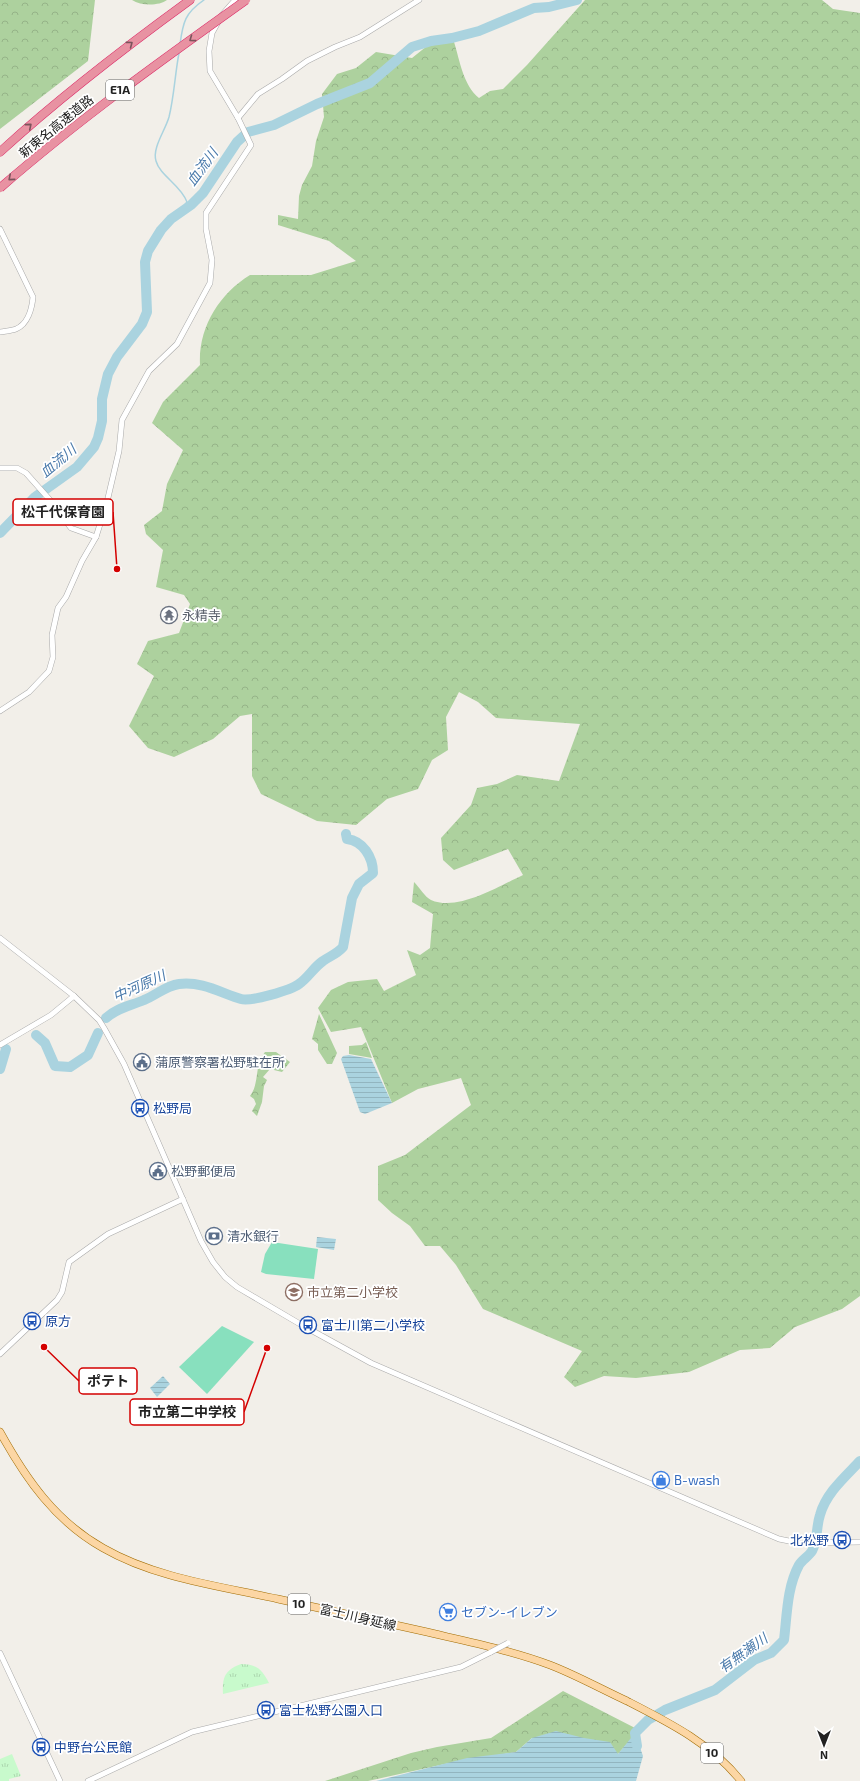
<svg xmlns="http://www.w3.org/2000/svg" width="860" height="1781" viewBox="0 0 860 1781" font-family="'Exo 2','Noto Sans JP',sans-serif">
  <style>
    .forest { fill: url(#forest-crowns) }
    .park { fill: url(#park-tufts) }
    .pitch { fill: #88e0be }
    .water { fill: url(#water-rules) }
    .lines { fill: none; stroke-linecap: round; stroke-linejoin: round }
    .stream { stroke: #aad3df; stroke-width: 1.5 }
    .river { stroke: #aad3df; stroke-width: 10 }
    .minor-casing { stroke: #a9a9a9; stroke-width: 6 }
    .major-casing { stroke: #a06b00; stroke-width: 8 }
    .highway-casing { stroke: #dc2a67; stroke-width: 9 }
    .minor { stroke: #fff; stroke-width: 5 }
    .major { stroke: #fcd6a4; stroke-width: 7 }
    .highway { stroke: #e892a2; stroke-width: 8 }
    .minor-bridge-casing { stroke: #a9a9a9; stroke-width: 6; stroke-linecap: butt }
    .highway-bridge-casing { stroke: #dc2a67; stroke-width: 9; stroke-linecap: butt }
    .minor-bridge { stroke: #fff; stroke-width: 5 }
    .highway-bridge { stroke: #e892a2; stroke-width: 8 }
    .oneway { stroke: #7b545c }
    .labels { text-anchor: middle; stroke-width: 3.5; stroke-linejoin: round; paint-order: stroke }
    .shield { fill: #fff; stroke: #646464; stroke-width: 1 }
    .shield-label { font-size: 12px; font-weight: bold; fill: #222 }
    .street-label { font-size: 13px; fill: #222; stroke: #fff }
    .worship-label { font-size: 13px; fill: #5b616d; stroke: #fff; text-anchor: start }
    .service-label { font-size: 13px; fill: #4e5e75; stroke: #fff; text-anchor: start }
    .transit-label { font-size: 13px; fill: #164399; stroke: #fff; text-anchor: start }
    .education-label { font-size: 13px; fill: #785e54; stroke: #fff; text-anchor: start }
    .shop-label { font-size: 13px; fill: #366cbe; stroke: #fff; text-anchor: start }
    .water-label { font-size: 14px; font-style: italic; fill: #4a7aab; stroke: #fff }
    .leader { fill: none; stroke: #d40000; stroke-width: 1.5 }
    .callout-dot { fill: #d40000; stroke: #fff; stroke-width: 1.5 }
    .callout { fill: #fff; stroke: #d40000; stroke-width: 1.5 }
    .callout-label { font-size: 14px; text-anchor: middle; font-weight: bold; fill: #222 }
  </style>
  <defs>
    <pattern id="forest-crowns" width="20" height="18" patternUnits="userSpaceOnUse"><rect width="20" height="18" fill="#add19e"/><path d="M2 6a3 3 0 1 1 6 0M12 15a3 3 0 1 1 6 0" fill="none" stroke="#95b388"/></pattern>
    <pattern id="park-tufts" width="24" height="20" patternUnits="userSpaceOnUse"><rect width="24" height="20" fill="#c8facc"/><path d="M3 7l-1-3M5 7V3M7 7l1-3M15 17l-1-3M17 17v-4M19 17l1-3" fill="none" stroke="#acd6af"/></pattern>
    <pattern id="water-rules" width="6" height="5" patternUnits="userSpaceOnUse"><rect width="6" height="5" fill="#aad3df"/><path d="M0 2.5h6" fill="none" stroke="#92b5bf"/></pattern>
  </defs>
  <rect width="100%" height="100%" fill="#f2efe9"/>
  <g class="forest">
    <path d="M 0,0 L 95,0 L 88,61 L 0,129 Z"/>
    <path d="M 132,0 L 167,0 C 159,6 141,6 132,0 Z"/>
    <path d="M 585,0 L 822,0 L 833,9 L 860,13 L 860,1296 L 842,1309 L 795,1327 L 770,1348 L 740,1350 L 689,1372 L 636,1378 L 604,1376 L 575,1387 L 564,1377 L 582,1351 L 483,1309 L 456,1265 L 440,1246 L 425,1246 L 410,1226 L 392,1213 L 378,1200 L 378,1166 L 405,1155 L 471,1105 L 461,1078 L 418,1089 L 392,1103 L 361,1027 L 331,1032 L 318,1008 L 331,990 L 348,982 L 377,979 L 384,991 L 416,975 L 407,950 L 420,955 L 430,948 L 433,914 L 412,902 L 414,882 C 419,887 425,897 431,900 C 458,912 499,886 523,875 L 508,849 L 454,870 L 443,860 L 441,838 L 471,805 L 477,788 L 497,784 L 517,775 L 559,781 L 580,724 L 496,718 L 478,702 L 459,692 L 446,717 L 448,750 L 432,760 L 418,789 L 387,799 L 356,825 L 317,821 L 261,794 L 252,776 L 252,714 L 240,716 L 213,739 L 174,757 L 148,748 L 129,726 L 154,676 L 137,664 L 148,641 L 179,633 L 190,604 L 184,595 L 156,587 L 163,550 L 146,534 L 144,525 L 162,511 L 167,484 L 183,450 L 152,423 L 163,402 L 200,365 C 198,328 219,294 250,275 L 311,275 L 356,261 L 329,241 L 278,225 L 278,215 L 298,219 L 299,196 L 302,185 L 312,166 L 316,141 L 324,117 L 322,94 L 337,74 L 356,68 L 376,52 L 412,58 L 427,46 L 454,42 C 460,61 463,85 479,98 L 490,91 L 503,89 L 527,65 Z"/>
    <path d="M 319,1014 L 337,1053 L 332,1064 L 327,1064 L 318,1050 L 318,1044 L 312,1039 Z"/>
    <path d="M 366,1042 L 372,1058 L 349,1054 L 349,1046 L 362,1045 Z"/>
    <path d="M 265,1052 L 276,1052 L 290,1062 L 282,1072 L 270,1069 L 263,1077 L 267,1080 L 264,1086 L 262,1102 L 257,1116 L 252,1111 L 256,1104 L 254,1099 L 250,1096 C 260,1083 254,1064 265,1052 Z"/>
    <path d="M 563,1691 L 639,1730 L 618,1754 L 532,1738 L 516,1752 L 445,1764 L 368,1781 L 325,1781 L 411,1753 L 437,1747 L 491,1738 Z"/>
  </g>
  <g class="park">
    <path d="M 241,1664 C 257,1664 262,1670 269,1683 L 223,1694 C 222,1677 225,1670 241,1664 Z"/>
    <path d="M 12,1754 L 21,1776 L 9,1779 L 9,1781 L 0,1781 L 0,1759 Z"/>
  </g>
  <g class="pitch">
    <path d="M 272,1242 L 318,1249 L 314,1279 L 266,1274 L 261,1272 L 265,1254 Z"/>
    <path d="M 222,1326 L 254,1342 L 207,1394 L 179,1367 Z"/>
  </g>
  <g class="water">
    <path d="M 349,1055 L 371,1059 L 392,1103 L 365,1114 L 360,1112 L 341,1059 L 343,1056 Z"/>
    <path d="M 317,1237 L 336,1239 L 334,1250 L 316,1247 Z"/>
    <path d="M 163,1376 L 170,1384 L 157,1397 L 150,1388 Z"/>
    <path d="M 556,1731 L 584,1738 L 610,1742 L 618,1754 L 635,1733 L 643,1756 L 636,1781 L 376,1781 L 467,1758 L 516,1752 L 532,1738 Z"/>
  </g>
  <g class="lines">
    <g class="stream">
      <path d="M 180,44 C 183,22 185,13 204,0"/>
      <path d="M 179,53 C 175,74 174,97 169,117 C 165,131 152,148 156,161 C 160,176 181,185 187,202 L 179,212"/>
    </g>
    <g class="river">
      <path d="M 0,533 L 35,497 L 77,467 L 94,447 L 98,438 L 102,421 L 102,399 L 108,374 L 117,357 L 142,324 L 147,312 L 145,262 L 148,251 L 161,230 L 171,219 L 191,205 L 203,193 L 237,142 L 248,132 L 274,125 L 317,104 L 370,83 L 412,47 L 431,41 L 452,38 L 479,31 L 534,8 L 549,7 L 577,0"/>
      <path d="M 106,1018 C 117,1008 130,1006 144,1000 C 157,995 165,986 179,984 C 202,981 221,993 241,999 C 251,1002 291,990 299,984 C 308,978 314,967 323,961 C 330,956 337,954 343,947 L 352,898 L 359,884 L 373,873 C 373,857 363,841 347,839 L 346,834"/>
      <path d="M 36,1035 L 45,1043 L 55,1066 L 70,1067 L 88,1055 L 98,1033"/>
      <path d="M 0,1069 L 6,1049"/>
      <path d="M 637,1746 L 635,1733 L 648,1720 L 665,1710 L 715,1690 L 754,1660 L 771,1653 L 784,1640 C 787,1615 787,1587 799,1565 C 802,1560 809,1556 812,1551 C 818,1540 816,1527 820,1515 C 826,1493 845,1477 860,1461"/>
    </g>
    <g class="minor-casing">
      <g id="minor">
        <path d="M 222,15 L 235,0"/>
        <path d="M 238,118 L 258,94 L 282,79 L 307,61 L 335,47 L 360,37 L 419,0"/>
        <path d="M 0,229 L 33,297 C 32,308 28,324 16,329 C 11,331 5,331 0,332"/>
        <path d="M 0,468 L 17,468 L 26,473 L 50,500 L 71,528 L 96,537 L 107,502 L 119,451 L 122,420 L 149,371 L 177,344 L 210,283 L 212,260 L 206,229 L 206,213 L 251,145 L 238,118 L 210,71 L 209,51 L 212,33 L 218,22"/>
        <path d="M 0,711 L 29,692 L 49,671 L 53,657 L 52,635 L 58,608 L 66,597 L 82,561 L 96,537"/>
        <path d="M 0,938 L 74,996 L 99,1020 L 104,1028 L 124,1064 L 201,1241 L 213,1262 L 225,1277 L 237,1287 L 300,1324 L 371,1363 L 779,1539 L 799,1543 L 860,1542"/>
        <path d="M 0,1045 L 51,1015 L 74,996"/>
        <path d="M 0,1354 L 57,1300 L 62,1292 L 69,1262 L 108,1234 L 183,1199"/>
        <path d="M 0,1653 L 60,1781"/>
        <path d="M 88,1781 L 192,1732 L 461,1667 L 491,1652"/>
      </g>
    </g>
    <g class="major-casing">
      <path id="major" d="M 0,1432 C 26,1479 55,1521 103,1548 C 155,1578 219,1586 278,1599 C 327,1610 377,1621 427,1632 C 468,1642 510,1650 550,1665 C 576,1675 601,1689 627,1701 C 668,1722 712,1744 741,1781"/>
    </g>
    <g class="highway-casing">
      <path id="highway" d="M 0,152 C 60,97 124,48 190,0"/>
    </g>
    <use href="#minor" class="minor"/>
    <use href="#major" class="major"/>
    <use href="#highway" class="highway"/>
    <g class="minor-bridge-casing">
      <path id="minor-bridge" d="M 491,1652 L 508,1643"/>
    </g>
    <g class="highway-bridge-casing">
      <path id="highway-bridge" d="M 0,188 C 78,120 162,60 246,0"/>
    </g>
    <use href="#minor-bridge" class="minor-bridge"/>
    <use href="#highway-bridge" class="highway-bridge"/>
  </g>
  <defs><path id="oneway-chevron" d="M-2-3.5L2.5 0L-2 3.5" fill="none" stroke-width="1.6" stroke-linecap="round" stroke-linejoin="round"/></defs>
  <g class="oneway">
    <use href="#oneway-chevron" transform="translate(192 39) rotate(144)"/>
    <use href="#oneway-chevron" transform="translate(130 44) rotate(-37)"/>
    <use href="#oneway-chevron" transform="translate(29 126) rotate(-40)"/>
    <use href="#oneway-chevron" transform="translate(11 178) rotate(139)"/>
  </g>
  <defs>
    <g id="temple-ring" transform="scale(0.9)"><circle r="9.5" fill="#fff" stroke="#6b7280" stroke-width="1.5"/><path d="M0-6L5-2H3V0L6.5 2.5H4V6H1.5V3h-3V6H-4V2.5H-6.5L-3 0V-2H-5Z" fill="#6b7280"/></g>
    <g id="civic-ring" transform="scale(0.9)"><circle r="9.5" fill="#fff" stroke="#5c6f8a" stroke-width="1.5"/><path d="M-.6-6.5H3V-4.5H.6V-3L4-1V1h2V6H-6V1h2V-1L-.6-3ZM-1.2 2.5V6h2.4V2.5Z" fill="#5c6f8a"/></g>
    <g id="bus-ring" transform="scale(0.9)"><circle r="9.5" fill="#fff" stroke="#1a4fb4" stroke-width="1.5"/><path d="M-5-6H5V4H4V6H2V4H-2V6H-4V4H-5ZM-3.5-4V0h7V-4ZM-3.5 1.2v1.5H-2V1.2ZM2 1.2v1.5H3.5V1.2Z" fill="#1a4fb4"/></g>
    <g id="bank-ring" transform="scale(0.9)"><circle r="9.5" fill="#fff" stroke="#5c6f8a" stroke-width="1.5"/><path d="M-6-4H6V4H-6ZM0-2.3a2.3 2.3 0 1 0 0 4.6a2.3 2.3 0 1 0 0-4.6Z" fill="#5c6f8a"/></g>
    <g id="school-ring" transform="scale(0.9)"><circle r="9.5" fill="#fff" stroke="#8d6e63" stroke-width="1.5"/><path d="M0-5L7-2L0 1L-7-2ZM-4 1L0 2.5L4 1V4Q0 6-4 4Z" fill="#8d6e63"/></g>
    <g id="shop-ring" transform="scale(0.9)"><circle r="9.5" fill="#fff" stroke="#3f7fe0" stroke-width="1.5"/><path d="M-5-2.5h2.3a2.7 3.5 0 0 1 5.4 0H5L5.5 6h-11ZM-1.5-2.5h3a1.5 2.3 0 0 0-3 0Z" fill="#3f7fe0"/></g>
    <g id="supermarket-ring" transform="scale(0.9)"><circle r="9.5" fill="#fff" stroke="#3f7fe0" stroke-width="1.5"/><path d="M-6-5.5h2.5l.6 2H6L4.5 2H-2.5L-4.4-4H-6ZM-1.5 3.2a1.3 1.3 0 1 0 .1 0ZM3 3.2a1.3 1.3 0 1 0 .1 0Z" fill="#3f7fe0"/></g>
  </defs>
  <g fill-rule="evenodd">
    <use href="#temple-ring" x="169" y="615"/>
    <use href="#civic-ring" x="142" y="1062"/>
    <use href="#bus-ring" x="140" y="1108"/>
    <use href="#civic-ring" x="158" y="1171"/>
    <use href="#bank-ring" x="214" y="1236"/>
    <use href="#school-ring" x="294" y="1292"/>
    <use href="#bus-ring" x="32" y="1321"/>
    <use href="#bus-ring" x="308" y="1325"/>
    <use href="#shop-ring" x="661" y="1480"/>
    <use href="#bus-ring" x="842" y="1540"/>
    <use href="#supermarket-ring" x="448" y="1612"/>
    <use href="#bus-ring" x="266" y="1710"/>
    <use href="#bus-ring" x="41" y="1747"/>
  </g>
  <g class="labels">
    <g class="shield">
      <rect x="106" y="80" width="28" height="20" rx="3"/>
      <rect x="288" y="1594" width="22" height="20" rx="3"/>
      <rect x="701" y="1743" width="22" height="20" rx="3"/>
    </g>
    <g class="shield-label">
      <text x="120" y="94">E1A</text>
      <text x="299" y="1608">10</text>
      <text x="712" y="1757">10</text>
    </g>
    <g class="street-label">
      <text transform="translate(56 126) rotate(-39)" y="5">新東名高速道路</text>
      <text transform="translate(358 1617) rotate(13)" y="5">富士川身延線</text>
    </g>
    <g class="worship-label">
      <text x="182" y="620">永精寺</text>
    </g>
    <g class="service-label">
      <text x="155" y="1067">蒲原警察署松野駐在所</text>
      <text x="171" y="1176">松野郵便局</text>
      <text x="227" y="1241">清水銀行</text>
    </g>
    <g class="transit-label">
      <text x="153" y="1113">松野局</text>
      <text x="45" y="1326">原方</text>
      <text x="321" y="1330">富士川第二小学校</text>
      <text x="829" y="1545" text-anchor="end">北松野</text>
      <text x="279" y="1715">富士松野公園入口</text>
      <text x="54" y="1752">中野台公民館</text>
    </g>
    <g class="education-label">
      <text x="307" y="1297">市立第二小学校</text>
    </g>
    <g class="shop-label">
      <text x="674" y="1485">B-wash</text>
      <text x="461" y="1617">セブン-イレブン</text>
    </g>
    <g class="water-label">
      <text transform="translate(202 167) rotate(-54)" y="5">血流川</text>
      <text transform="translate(58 461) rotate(-40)" y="5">血流川</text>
      <text transform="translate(139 986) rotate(-24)" y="5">中河原川</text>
      <text transform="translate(743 1653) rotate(-35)" y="5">有無瀬川</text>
    </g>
  </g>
  <path class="leader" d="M117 569L113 512M44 1347L79 1381M267 1348L244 1412"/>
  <g class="callout-dot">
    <circle cx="117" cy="569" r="4"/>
    <circle cx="44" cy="1347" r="4"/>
    <circle cx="267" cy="1348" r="4"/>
  </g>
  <g class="callout">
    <rect x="13" y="499" width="100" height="26" rx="4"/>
    <rect x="79" y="1368" width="58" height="26" rx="4"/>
    <rect x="130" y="1399" width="114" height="26" rx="4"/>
  </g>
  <g class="callout-label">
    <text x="63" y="517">松千代保育園</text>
    <text x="108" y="1386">ポテト</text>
    <text x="187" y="1417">市立第二中学校</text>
  </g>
  <g transform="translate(824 1745) rotate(180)" stroke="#ffffff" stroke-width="3" paint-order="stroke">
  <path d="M0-3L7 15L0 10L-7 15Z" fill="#222222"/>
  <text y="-6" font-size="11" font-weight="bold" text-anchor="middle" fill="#222222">N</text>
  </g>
</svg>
